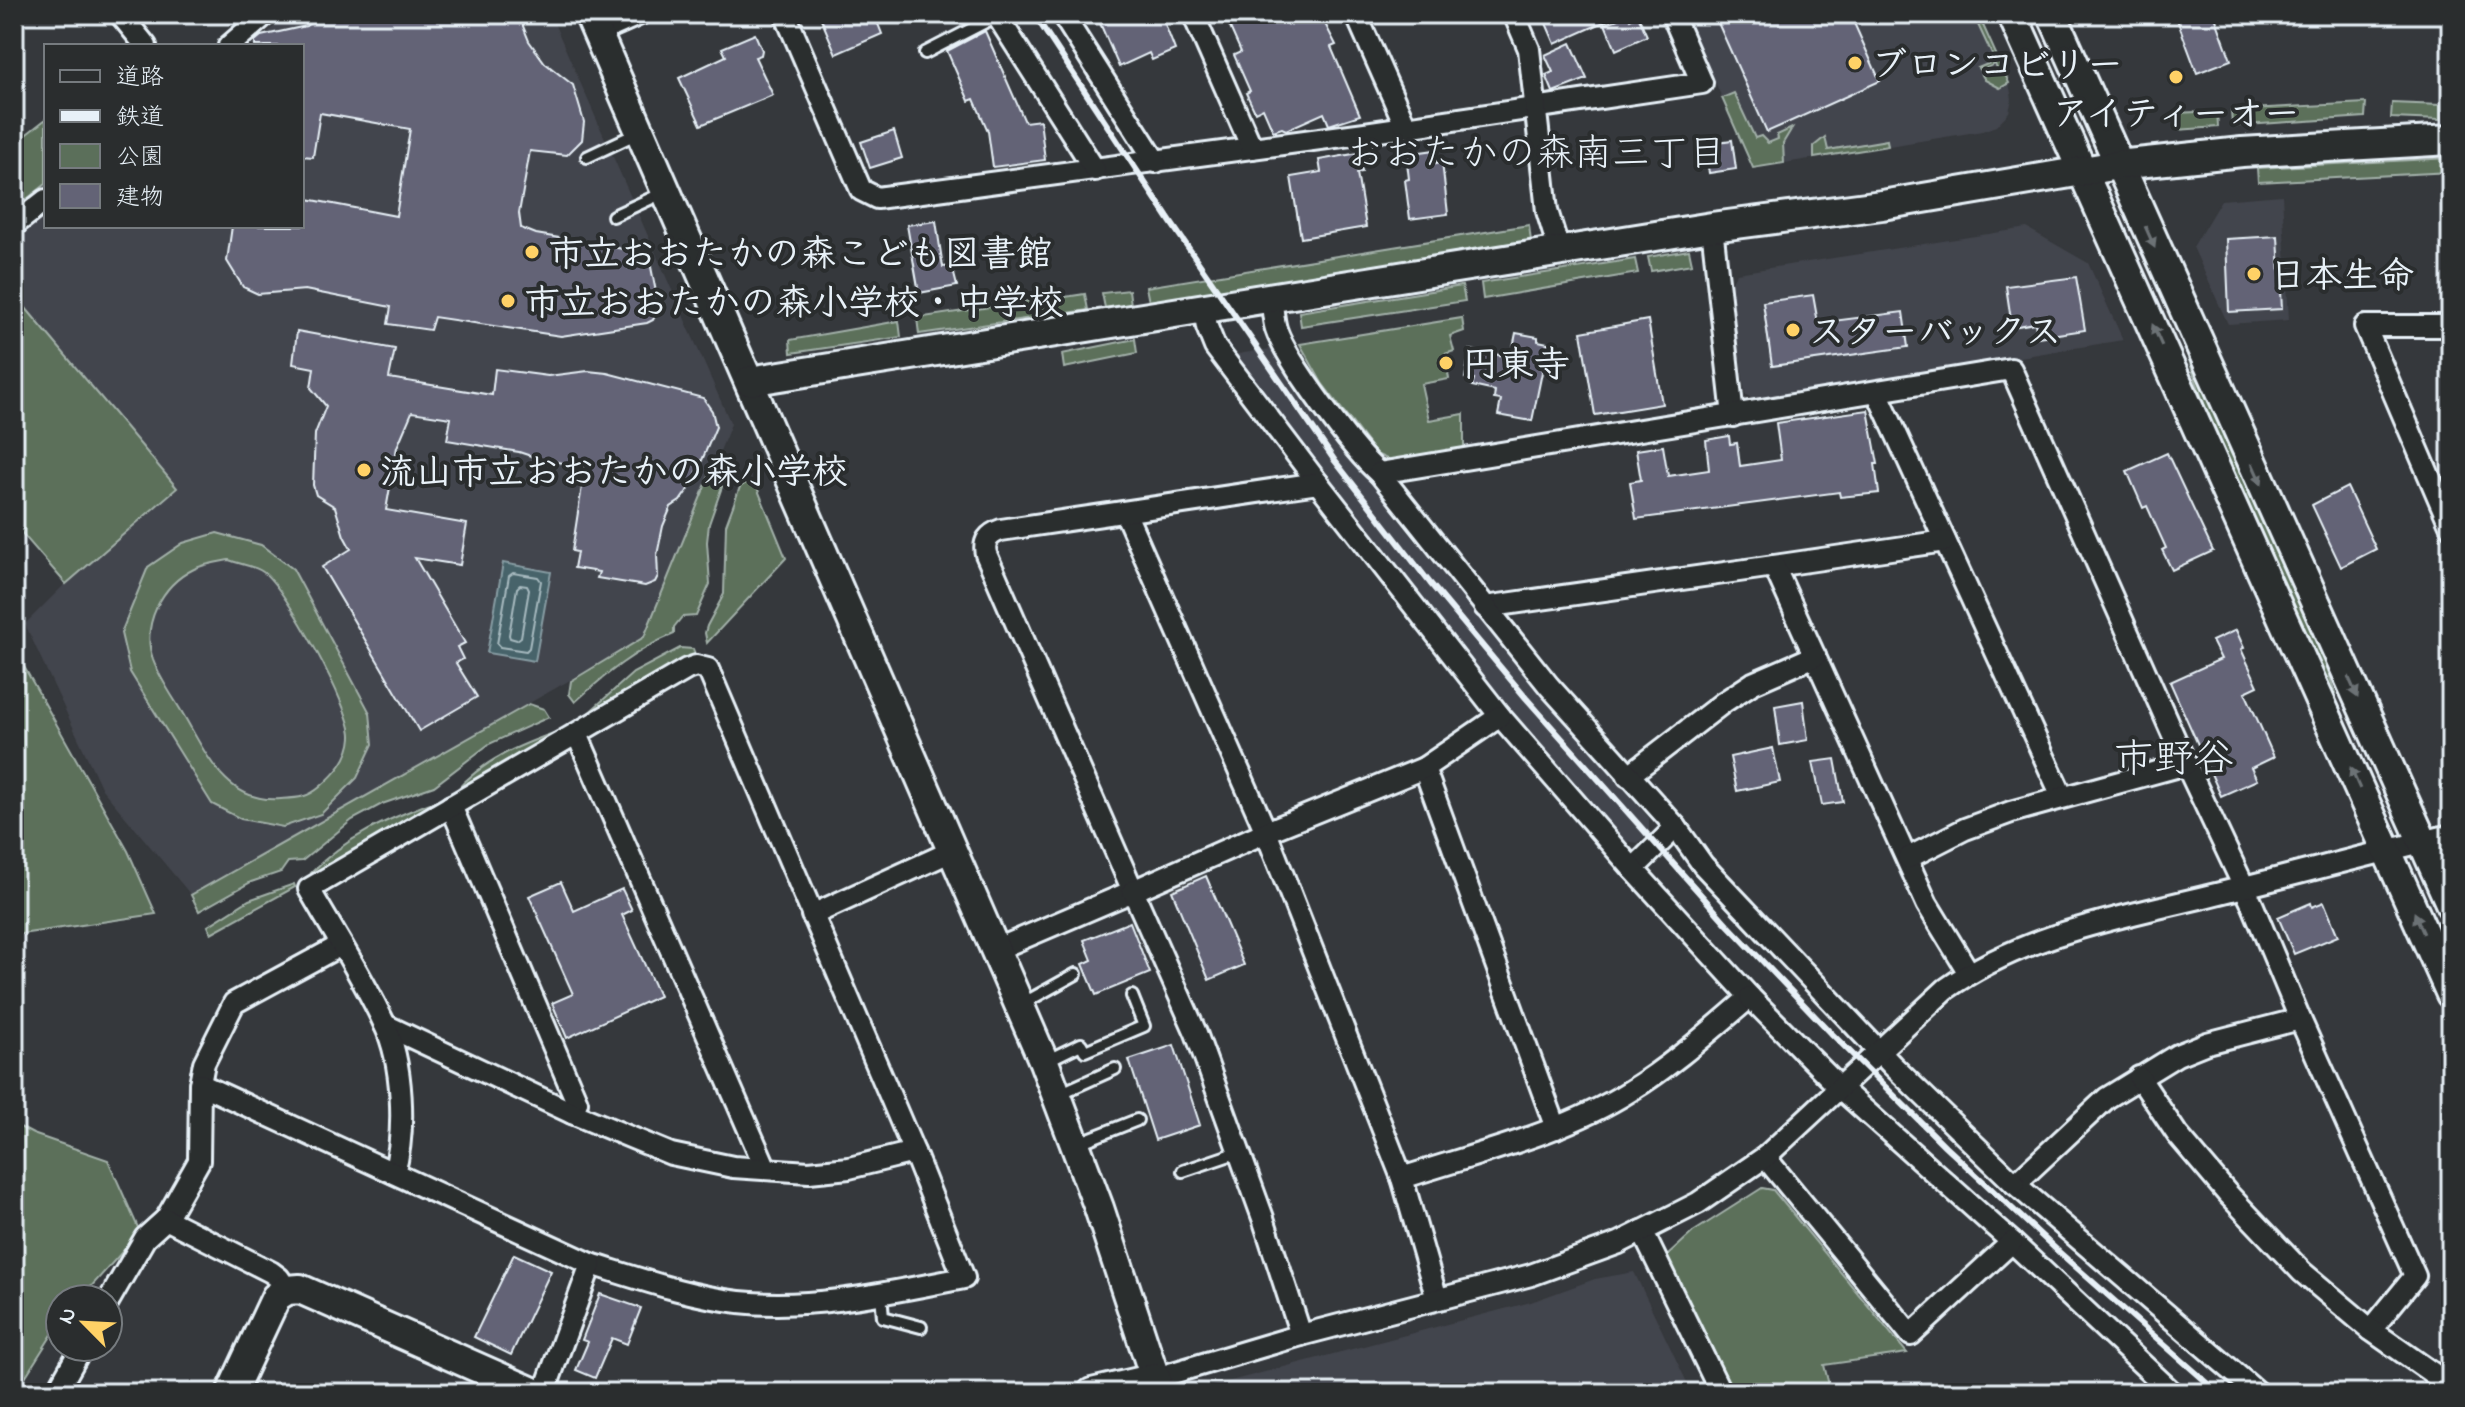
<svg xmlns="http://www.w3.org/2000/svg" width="2465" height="1407" viewBox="0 0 2465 1407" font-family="'Indie Flower','Klee One',sans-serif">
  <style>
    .built { fill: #43454d }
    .green { fill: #5b6f5a; stroke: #a2b0a9; stroke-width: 2; fill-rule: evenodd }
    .water { fill: #46646a; stroke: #879ca3; stroke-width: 2 }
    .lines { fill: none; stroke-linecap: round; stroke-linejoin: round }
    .shore { stroke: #a7b9bf; stroke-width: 2 }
    .building { fill: #636376; stroke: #e8f1f8; stroke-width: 2 }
    .lane-casing { stroke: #e8f1f8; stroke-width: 16 }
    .street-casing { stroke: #e8f1f8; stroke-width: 26 }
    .secondary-casing { stroke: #e8f1f8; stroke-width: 34 }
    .lane { stroke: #2a2d2e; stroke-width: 10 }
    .street { stroke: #2a2d2e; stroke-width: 20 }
    .secondary { stroke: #2a2d2e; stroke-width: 28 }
    .rail { stroke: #e8f1f8; stroke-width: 6 }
    .oneway { fill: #6c7275 }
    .poi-dot { fill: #ffd166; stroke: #2a2d2e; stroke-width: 3 }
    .labels { text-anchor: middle; stroke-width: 8; stroke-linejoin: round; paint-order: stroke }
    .poi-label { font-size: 36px; font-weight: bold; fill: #e8f1f8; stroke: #2a2d2e; text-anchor: start }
    .neighbourhood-label { font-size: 38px; fill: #e8f1f8; stroke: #2a2d2e }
    .quarter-label { font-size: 40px; fill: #e8f1f8; stroke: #2a2d2e }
  </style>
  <rect width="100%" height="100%" fill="#35383c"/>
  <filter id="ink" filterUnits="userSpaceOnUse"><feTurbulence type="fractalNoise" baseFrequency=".0125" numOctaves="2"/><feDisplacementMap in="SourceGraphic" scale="16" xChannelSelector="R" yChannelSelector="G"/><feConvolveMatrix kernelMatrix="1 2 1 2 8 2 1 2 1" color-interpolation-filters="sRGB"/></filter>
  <g filter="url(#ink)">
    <g class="built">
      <path d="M 289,14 L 550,14 L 731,424 L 644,638 L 191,895 L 102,789 L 25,624 L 73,576 L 176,488 L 14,294 L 14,239 L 46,215 L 46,226 L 302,226 L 302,46 L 251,46 Z"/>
      <path d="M 1685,14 L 1978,14 L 2009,83 L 2012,99 L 2009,112 L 1996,126 L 1982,131 L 1753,168 Z"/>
      <path d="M 2282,195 L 2289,320 L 2228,324 L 2193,247 L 2221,200 Z"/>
      <path d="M 2027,228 L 2088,263 L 2123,340 L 1756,401 L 1745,394 L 1730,284 L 1737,273 Z"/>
      <path d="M 1277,348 L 1304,397 L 1410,534 L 1649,818 L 1649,832 L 1638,843 L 1624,841 L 1544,751 L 1368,536 L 1231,355 Z"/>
      <path d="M 1634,1272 L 1692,1393 L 1202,1393 L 1204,1388 L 1531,1302 L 1595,1279 Z"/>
    </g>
    <g class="green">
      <path d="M 1973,14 L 1978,14 L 2009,83 L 2000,88 L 1985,80 L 1982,75 L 1997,69 L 1995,64 L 1980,71 L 1978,68 L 1995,61 Z"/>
      <path d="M 1734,93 L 1755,138 L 1761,136 L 1768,143 L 1778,139 L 1777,135 L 1792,128 L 1783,143 L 1784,163 L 1753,168 L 1722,98 Z"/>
      <path d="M 2366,103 L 2365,117 L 2232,126 L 2231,110 Z"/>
      <path d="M 2392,103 L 2440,105 L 2440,120 L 2391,118 Z"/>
      <path d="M 2217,111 L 2218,127 L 2177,130 L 2176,113 Z"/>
      <path d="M 46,119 L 46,184 L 14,209 L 14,144 Z"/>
      <path d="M 1825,137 L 1828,150 L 1887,140 L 1888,146 L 1814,158 L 1814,146 Z"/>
      <path d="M 2451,158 L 2451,172 L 2258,182 L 2257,168 Z"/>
      <path d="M 1529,225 L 1531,242 L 1149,302 L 1146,287 Z"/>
      <path d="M 1689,250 L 1692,264 L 1651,271 L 1648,257 Z"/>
      <path d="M 1635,259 L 1638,273 L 1483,299 L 1481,283 Z"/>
      <path d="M 1462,286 L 1465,301 L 1301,326 L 1299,312 Z"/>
      <path d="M 1129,290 L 1131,305 L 1105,308 L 1102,293 Z"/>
      <path d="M 14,294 L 177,488 L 66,584 L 14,524 Z"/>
      <path d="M 1085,294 L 1088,310 L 1060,314 L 1058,298 Z"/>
      <path d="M 1043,299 L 1045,316 L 919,334 L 917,318 Z"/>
      <path d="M 2174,317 L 2311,617 L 2335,693 L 2331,694 L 2209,418 Z"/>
      <path d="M 1462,318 L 1464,331 L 1450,336 L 1454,351 L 1445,354 L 1449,379 L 1421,384 L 1429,420 L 1464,414 L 1464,448 L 1389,460 L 1376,454 L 1322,383 L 1300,344 Z"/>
      <path d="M 899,321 L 901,337 L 791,353 L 790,340 Z"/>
      <path d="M 1135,339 L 1137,353 L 1064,368 L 1062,354 Z"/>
      <path d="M 712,469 L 722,475 L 724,481 L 709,524 L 707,542 L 710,584 L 696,616 L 682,617 L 674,627 L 674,634 C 635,650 606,674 575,702 L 569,694 L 571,681 L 644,637 Z"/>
      <path d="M 748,482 L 756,485 L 786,558 L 707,643 L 705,633 L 707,626 L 724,594 L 726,525 L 740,487 Z"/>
      <path d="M 217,533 L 261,545 L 293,569 L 370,713 L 373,744 L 357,778 L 321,814 L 283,827 L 241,819 L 212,804 L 130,672 L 121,633 L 148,567 L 183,543 ZM 229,560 C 239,564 255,566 263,572 C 285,587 353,711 351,737 C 350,758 335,774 320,787 C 307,798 298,798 281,799 C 226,804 206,753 183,714 C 173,697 160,679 153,660 C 141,625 161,585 194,569 C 204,564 218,562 229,560 Z"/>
      <path d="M 680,648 L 693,649 L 695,654 L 585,716 L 633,673 Z"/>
      <path d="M 14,649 L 128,851 L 156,914 L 14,935 Z"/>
      <path d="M 529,704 L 544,709 L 549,717 L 489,744 L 434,786 L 382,804 L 352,820 L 302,861 L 288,862 L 281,872 L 251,882 L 199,911 L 191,895 Z"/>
      <path d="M 562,730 L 454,793 C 483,759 522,744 562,730 Z"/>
      <path d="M 433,802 L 436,803 L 313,876 L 311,873 C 345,837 388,819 433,802 Z"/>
      <path d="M 294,884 L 295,887 L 211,933 L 208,926 L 249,900 Z"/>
      <path d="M 14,1124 L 33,1134 L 108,1160 L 140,1232 L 80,1299 L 60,1299 L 60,1322 L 15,1393 Z"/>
      <path d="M 1762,1188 L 1773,1190 L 1907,1353 L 1824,1365 L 1831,1393 L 1734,1393 L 1667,1256 L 1693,1232 Z"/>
    </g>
    <path class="water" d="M 503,563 L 551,572 L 535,661 L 487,653 Z"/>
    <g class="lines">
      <g class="shore">
        <path d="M 513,573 L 538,577 L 541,581 L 529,648 L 526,651 L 500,647 L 497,644 L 509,576 Z"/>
        <path d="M 520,585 L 527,586 L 529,590 L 521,637 L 517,640 L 510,638 L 509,635 L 517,588 Z"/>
      </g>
    </g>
    <g class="building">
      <path d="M 321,14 L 524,14 L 523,26 L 529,41 L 545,63 L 573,85 L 584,122 L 582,140 L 567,155 L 530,151 L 519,213 L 521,228 L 536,234 L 635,251 L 645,256 L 650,262 L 659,307 L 653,320 L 647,323 L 561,336 L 434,317 L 430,330 L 388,324 L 391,307 L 305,290 L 258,294 L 243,287 L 227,261 L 232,226 L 302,226 L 302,198 L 396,216 L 410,129 L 320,113 L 313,157 L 302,156 L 302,46 L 255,46 L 255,41 L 261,36 L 306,26 Z"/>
      <path d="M 819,14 L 874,14 L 882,34 L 836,54 Z"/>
      <path d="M 1096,14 L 1161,14 L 1175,50 L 1152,60 L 1149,53 L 1119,67 Z"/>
      <path d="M 1224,14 L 1320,14 L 1336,45 L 1331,47 L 1360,115 L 1329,125 L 1324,113 L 1286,130 L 1282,128 L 1273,131 L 1263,108 L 1255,112 L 1246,93 L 1250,91 L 1234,55 L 1241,52 Z"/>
      <path d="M 1542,14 L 1622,14 L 1555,44 Z"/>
      <path d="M 1714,14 L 1850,14 L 1880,81 L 1767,132 Z"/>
      <path d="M 2175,14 L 2214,14 L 2231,60 L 2197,73 Z"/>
      <path d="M 1628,15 L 1630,19 L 1638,15 L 1647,36 L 1616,50 L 1605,24 Z"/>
      <path d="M 985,31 L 1025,122 L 1040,120 L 1045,160 L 993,167 L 988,131 L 974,99 L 969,101 L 947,51 Z"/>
      <path d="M 755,34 L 762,50 L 761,55 L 755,57 L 773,95 L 701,125 L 679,78 L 726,56 L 722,48 Z"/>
      <path d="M 1571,43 L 1587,79 L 1553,92 L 1546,75 L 1553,72 L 1545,55 Z"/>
      <path d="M 894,131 L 902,158 L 870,168 L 861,142 Z"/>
      <path d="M 1732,140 L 1736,169 L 1709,173 L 1704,144 Z"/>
      <path d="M 1435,150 L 1436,163 L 1442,162 L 1448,214 L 1410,219 L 1405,180 L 1409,179 L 1406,154 Z"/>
      <path d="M 1359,153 L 1362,172 L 1357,173 L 1366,227 L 1301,238 L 1291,177 L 1321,172 L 1319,160 Z"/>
      <path d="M 936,221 L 943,267 L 952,266 L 957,286 L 919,293 L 907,225 Z"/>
      <path d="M 2278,236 L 2282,309 L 2229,312 L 2226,239 Z"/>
      <path d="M 2076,277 L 2085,330 L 2037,337 L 2035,323 L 2012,327 L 2006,286 Z"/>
      <path d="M 1813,295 L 1818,323 L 1903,312 L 1908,347 L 1772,366 L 1763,302 Z"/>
      <path d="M 1648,320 L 1662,404 L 1595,415 L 1581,332 Z"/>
      <path d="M 297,331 L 395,349 L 389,378 L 492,395 L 495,369 L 548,376 L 588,371 L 607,373 L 703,398 L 712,411 L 716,427 L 692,484 L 680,501 L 671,507 L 663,526 L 657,555 L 658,576 L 655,582 L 645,586 L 597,578 L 599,572 L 574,568 L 577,552 L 572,551 L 585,467 L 540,459 L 519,452 L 447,440 L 451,418 L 412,412 L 397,447 L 386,510 L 467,524 L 460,565 L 415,558 L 465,643 L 457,647 L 463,659 L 456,663 L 477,697 L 419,731 L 322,567 L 351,549 L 344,536 L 335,507 L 316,495 L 313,485 L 315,434 L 326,406 L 311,388 L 314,368 L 293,364 Z"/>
      <path d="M 1516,333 L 1538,337 L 1538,341 L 1548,343 L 1532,421 L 1498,415 L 1501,400 L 1494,399 L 1495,391 L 1472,386 L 1474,379 L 1465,378 L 1470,350 L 1511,357 Z"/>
      <path d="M 1868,410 L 1878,464 L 1875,464 L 1879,493 L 1840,497 L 1839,492 L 1636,519 L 1630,482 L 1641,480 L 1636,450 L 1663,446 L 1668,476 L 1709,470 L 1706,440 L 1729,436 L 1730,444 L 1737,443 L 1740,466 L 1781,460 L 1776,423 Z"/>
      <path d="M 2167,453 L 2213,551 L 2172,570 L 2162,550 L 2166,548 L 2147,506 L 2143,508 L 2127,471 Z"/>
      <path d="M 2347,487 L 2376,549 L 2341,567 L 2312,505 Z"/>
      <path d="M 2236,630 L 2244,648 L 2241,649 L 2258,686 L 2245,692 L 2274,757 L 2251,768 L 2257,780 L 2221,796 L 2170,682 L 2221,659 L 2212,641 Z"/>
      <path d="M 1803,701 L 1808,740 L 1780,745 L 1775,706 Z"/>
      <path d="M 1773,748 L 1780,782 L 1737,791 L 1730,757 Z"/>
      <path d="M 1835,759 L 1843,802 L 1822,805 L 1813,762 Z"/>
      <path d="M 1206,876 L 1244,965 L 1209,980 L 1172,891 Z"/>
      <path d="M 561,882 L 574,911 L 622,889 L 632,910 L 622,915 L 659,996 L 567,1038 L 552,1003 L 573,994 L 529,896 Z"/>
      <path d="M 2324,902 L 2338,936 L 2294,954 L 2278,917 L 2311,903 L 2312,907 Z"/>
      <path d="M 1130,922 L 1150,973 L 1096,995 L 1083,964 L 1092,960 L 1084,940 Z"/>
      <path d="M 1174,1045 L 1200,1125 L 1155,1140 L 1129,1060 Z"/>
      <path d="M 514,1254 L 551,1271 L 511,1355 L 474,1337 Z"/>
      <path d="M 600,1294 L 641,1308 L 627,1344 L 612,1338 L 595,1378 L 576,1370 L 588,1342 L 582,1340 Z"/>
    </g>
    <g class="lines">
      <g class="lane-casing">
        <g id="lane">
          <path d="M 925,53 L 997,16"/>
          <path d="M 1365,133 L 1368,149"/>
          <path d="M 587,157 L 640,132"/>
          <path d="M 613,216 L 665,192"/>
          <path d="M 1022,1004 L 1076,974"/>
          <path d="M 1046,1061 L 1081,1044 L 1085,1051 L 1144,1026 L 1132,996"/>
          <path d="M 1059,1094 L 1115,1069"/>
          <path d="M 1076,1144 L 1137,1120"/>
          <path d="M 1183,1171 L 1239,1152"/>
          <path d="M 881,1294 L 883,1317 L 921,1327"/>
        </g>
      </g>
      <g class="street-casing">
        <g id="street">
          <path d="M 120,14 L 146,46"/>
          <path d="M 785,14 L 861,190 L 877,198 L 1365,133 L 1702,83 L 1672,14"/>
          <path d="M 996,14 L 1095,170"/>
          <path d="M 1062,14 L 1156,162"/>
          <path d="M 1193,14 L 1252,148"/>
          <path d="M 1356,14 L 1406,127"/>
          <path d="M 1514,14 L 1529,49 L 1547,211 L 1560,253"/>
          <path d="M 597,33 L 640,14"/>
          <path d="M 229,46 L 266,14"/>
          <path d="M 14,225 L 46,200"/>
          <path d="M 1712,227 L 1733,416"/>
          <path d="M 1271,298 C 1273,308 1273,319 1276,329 C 1286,360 1354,452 1379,473"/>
          <path d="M 1204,310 L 1207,327 L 1215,347 L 1318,483"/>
          <path d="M 2451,326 L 2365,326 L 2451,527"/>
          <path d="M 1877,392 L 2062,796"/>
          <path d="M 1125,512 L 1266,832 L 1402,1178"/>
          <path d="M 1774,566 L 1945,541"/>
          <path d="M 1485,607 L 1774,566 L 1927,904 L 1969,973"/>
          <path d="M 577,734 L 766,1169"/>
          <path d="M 2186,764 L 2253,906 L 2300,1019 L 2207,1043 L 2177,1055 L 2107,1098 L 2015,1184 L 2258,1393"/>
          <path d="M 1424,768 L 1556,1128"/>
          <path d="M 1628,776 L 1724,702 L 1753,683 L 1815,656"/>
          <path d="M 451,806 L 577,1102 L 572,1113"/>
          <path d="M 1908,858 L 1965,829 L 2011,812 L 2186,764 L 2011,369 L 1379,473 L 1549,686 L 1676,827 L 1703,865 L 1892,1065 L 2015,1184"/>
          <path d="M 1633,869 L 1676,827"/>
          <path d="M 812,915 L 952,851"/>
          <path d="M 995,950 L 1133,891 L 986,554 C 983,541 989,534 1001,530 L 1318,483 L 1500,716 L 1633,869 L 1750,997 C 1711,1030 1674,1064 1630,1091 C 1562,1134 1478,1153 1402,1178 L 1437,1299"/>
          <path d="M 1750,997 L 1841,1089 L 2012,1242 L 2173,1393"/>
          <path d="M 2300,1019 L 2415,1276 L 2371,1330"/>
          <path d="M 385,1025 L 572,1113 L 671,1154 L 733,1167 L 809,1172 L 849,1168 L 914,1152"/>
          <path d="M 2139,1077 L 2177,1134 L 2227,1193 L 2302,1272 L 2371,1330 L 2451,1386"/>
          <path d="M 200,1084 L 204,1063 L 234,1003 L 341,945"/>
          <path d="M 1765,1157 L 1911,1335 L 2012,1242"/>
          <path d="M 394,1173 C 406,1131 403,1062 384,1023 C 363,977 334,933 309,889 L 687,669 L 696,666 L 708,669 L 914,1152 L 964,1278 C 891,1292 814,1310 739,1302 C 688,1296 640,1279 591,1264"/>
          <path d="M 166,1219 L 199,1161 L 200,1084 L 591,1264 L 544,1393"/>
          <path d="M 1642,1231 L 1721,1393"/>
          <path d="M 108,1302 L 145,1238 L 166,1219 L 271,1272 L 279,1278 L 287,1290"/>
          <path d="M 1301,1335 L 1263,1218 L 1196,1033 L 1133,891 L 1266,832 L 1424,768 L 1500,716"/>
          <path d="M 1156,1378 L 1301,1335 L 1531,1275 L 1619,1243 L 1698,1203 L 1765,1157 L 1946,989 C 2024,934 2118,918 2208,896 C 2289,876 2370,854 2451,835"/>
          <path d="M 56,1393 L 82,1347"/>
        </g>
      </g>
      <g class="secondary-casing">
        <g id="secondary">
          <path d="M 589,14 L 1044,1062 L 1099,1208 L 1160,1393"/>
          <path d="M 2012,14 L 2451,994"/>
          <path d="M 2052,14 L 2451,905"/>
          <path d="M 749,381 L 1712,227 L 1882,205 L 2118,165 L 2242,152 L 2451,140"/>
          <path d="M 231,1393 L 276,1297 L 287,1290 L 300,1289 L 535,1393"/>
          <path d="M 1092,1393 L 1156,1378"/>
        </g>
      </g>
      <use href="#lane" class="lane"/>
      <use href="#street" class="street"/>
      <use href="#secondary" class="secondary"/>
      <path class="rail" d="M 1034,14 L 1172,224 L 1335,461 L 1430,583 L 1526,698 L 1727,924 L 1831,1033 L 1945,1146 L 2060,1253 L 2219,1393"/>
    </g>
    <defs><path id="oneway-solid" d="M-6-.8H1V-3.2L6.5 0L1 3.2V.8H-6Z" transform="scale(2)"/></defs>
    <g class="oneway">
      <use href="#oneway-solid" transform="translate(2150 237) rotate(66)"/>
      <use href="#oneway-solid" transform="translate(2157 335) rotate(-114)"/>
      <use href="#oneway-solid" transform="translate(2257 474) rotate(66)"/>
      <use href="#oneway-solid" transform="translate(2353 687) rotate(66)"/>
      <use href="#oneway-solid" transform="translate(2355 778) rotate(-114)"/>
      <use href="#oneway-solid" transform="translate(2419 923) rotate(-114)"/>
    </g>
  </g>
  <g class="poi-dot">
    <circle cx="1855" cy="63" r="8"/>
    <circle cx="2176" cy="77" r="8"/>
    <circle cx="532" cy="252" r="8"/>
    <circle cx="2254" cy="274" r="8"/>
    <circle cx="508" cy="301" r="8"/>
    <circle cx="1793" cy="330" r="8"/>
    <circle cx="1446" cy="363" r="8"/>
    <circle cx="364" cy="470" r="8"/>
  </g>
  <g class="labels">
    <g class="poi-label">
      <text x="1871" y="76">ブロンコビリー</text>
      <text x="2176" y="125" text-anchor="middle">アイティーオー</text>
      <text x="548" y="265">市立おおたかの森こども図書館</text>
      <text x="2270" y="287">日本生命</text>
      <text x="524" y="314">市立おおたかの森小学校・中学校</text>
      <text x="1809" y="343">スターバックス</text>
      <text x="1462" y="376">円東寺</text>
      <text x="380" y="483">流山市立おおたかの森小学校</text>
    </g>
    <g class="neighbourhood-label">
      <text x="1536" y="165">おおたかの森南三丁目</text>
    </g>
    <g class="quarter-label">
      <text x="2174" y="771">市野谷</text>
    </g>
  </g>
  <rect width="2465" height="1407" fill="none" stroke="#2a2d2e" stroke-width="48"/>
  <rect x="24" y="24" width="2417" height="1359" fill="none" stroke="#e8f1f8" stroke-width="3" filter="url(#ink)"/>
  <rect x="44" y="44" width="260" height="184" fill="#2a2d2e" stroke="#767b7f" stroke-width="2"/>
  <rect x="60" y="70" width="40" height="12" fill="#2a2d2e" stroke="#767b7f" stroke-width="2"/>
  <text x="116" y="84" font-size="24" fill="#e8f1f8">道路</text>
  <rect x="60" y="110" width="40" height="12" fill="#e8f1f8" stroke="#767b7f" stroke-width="2"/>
  <text x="116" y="124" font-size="24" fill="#e8f1f8">鉄道</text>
  <rect x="60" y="144" width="40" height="24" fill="#5b6f5a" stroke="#767b7f" stroke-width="2"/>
  <text x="116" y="164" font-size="24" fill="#e8f1f8">公園</text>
  <rect x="60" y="184" width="40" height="24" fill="#636376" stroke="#767b7f" stroke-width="2"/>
  <text x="116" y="204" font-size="24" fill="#e8f1f8">建物</text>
  <g transform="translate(84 1323) rotate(294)"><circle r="38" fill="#2a2d2e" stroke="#767b7f" stroke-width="2"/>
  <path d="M0-6L14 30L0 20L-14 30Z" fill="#ffd166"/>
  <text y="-12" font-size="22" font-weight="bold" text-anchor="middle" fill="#e8f1f8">N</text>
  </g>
</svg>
